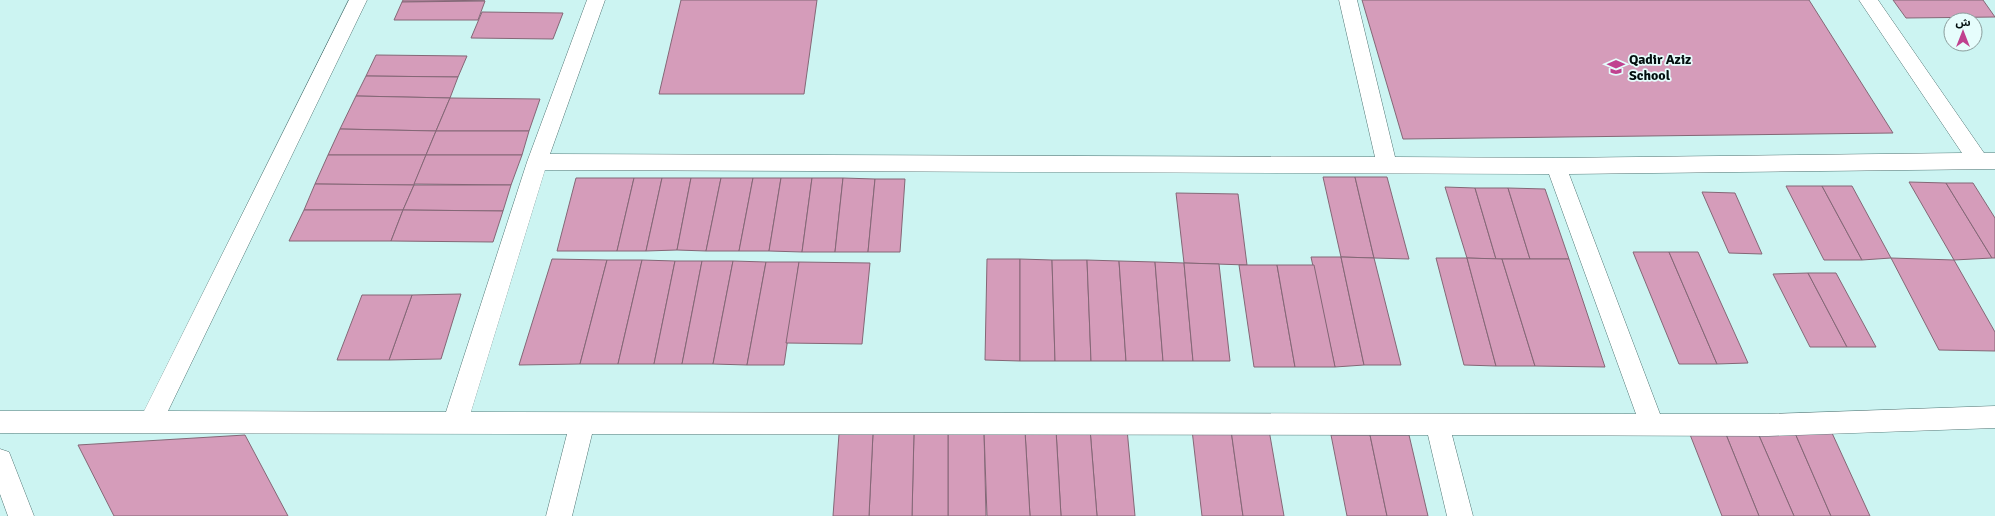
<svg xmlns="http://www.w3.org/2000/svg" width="1995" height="516" viewBox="0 0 1995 516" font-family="Signika,'Noto Sans Arabic',sans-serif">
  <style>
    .building { fill: #d59cba; stroke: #846776 }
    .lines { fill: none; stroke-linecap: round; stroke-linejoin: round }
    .minor-casing { stroke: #527675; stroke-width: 1 }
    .primary-casing { stroke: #527675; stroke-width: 1 }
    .minor { fill: #fff; fill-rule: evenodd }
    .primary { fill: #fff; fill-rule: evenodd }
    .labels { text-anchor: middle; stroke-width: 3.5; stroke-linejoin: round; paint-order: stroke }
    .poi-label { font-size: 14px; font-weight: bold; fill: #030f0f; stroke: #e6fdfc; text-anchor: start }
  </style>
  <rect width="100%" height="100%" fill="#ccf4f2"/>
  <g class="building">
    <path d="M 403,0 L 485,0 L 402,2 Z"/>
    <path d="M 681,0 L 817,0 L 804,94 L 659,94 Z"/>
    <path d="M 1362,0 L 1809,0 L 1893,133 L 1403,139 Z"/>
    <path d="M 1893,0 L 1983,0 L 1995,17 L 1906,18 Z"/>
    <path d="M 485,1 L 478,20 L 394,20 L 402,2 Z"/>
    <path d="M 482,12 L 563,13 L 553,39 L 471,38 Z"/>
    <path d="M 376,55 L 467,56 L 458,77 L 366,76 Z"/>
    <path d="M 366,76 L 458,77 L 450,98 L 356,96 Z"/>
    <path d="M 356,96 L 450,98 L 436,131 L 340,129 Z"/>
    <path d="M 450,98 L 540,99 L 529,131 L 436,131 Z"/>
    <path d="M 340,129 L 436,131 L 426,155 L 328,155 Z"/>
    <path d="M 436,131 L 529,131 L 522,155 L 426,155 Z"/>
    <path d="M 328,155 L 426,155 L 414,185 L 315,184 Z"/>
    <path d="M 426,155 L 522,155 L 511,185 L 414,184 Z"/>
    <path d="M 1323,177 L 1355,177 L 1374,258 L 1341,257 Z"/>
    <path d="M 1355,177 L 1387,177 L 1409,259 L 1374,258 Z"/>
    <path d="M 576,178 L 634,178 L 617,251 L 557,251 Z"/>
    <path d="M 634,178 L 662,178 L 646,251 L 617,251 Z"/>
    <path d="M 662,178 L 691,178 L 677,250 L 646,251 Z"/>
    <path d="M 691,178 L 721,178 L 706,251 L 677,250 Z"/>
    <path d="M 721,178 L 753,178 L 739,251 L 706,251 Z"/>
    <path d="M 753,178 L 781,178 L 769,251 L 739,251 Z"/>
    <path d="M 781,178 L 812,178 L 802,252 L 769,251 Z"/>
    <path d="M 812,178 L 843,178 L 835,252 L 802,252 Z"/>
    <path d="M 843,178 L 875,179 L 868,252 L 835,252 Z"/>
    <path d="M 875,179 L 905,179 L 900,252 L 868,252 Z"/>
    <path d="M 1909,182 L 1946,183 L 1992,258 L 1954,260 Z"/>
    <path d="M 1946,183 L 1973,183 L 1995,218 L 1995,258 L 1992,258 Z"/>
    <path d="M 315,184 L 414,185 L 403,210 L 304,210 Z"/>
    <path d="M 414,185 L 511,185 L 503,211 L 403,210 Z"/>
    <path d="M 1786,186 L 1822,186 L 1862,260 L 1824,260 Z"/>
    <path d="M 1822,186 L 1852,186 L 1891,258 L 1862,260 Z"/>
    <path d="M 1445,187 L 1475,188 L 1496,259 L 1467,258 Z"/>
    <path d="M 1475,188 L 1508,188 L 1530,259 L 1496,259 Z"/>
    <path d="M 1508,188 L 1545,189 L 1569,259 L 1530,259 Z"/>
    <path d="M 1702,192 L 1735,193 L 1762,254 L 1729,253 Z"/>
    <path d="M 1176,193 L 1238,194 L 1247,265 L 1184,263 Z"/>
    <path d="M 304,210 L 403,210 L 391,241 L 289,241 Z"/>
    <path d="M 403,210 L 503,211 L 493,242 L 391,241 Z"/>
    <path d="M 1633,252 L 1669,252 L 1717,364 L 1679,364 Z"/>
    <path d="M 1669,252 L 1698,252 L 1748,363 L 1717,364 Z"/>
    <path d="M 1311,257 L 1341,257 L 1364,365 L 1335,367 Z"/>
    <path d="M 1341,257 L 1374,258 L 1401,365 L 1364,365 Z"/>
    <path d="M 1436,258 L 1467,258 L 1496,366 L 1464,365 Z"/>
    <path d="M 1467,258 L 1502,259 L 1535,366 L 1496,366 Z"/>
    <path d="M 1891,258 L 1954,260 L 1995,332 L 1995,351 L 1939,350 Z"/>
    <path d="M 552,259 L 607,260 L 580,364 L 519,365 Z"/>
    <path d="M 987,259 L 1020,259 L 1020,361 L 985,360 Z"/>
    <path d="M 1020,259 L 1052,260 L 1055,361 L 1020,361 Z"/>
    <path d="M 1502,259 L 1569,259 L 1605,367 L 1535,366 Z"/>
    <path d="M 607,260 L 642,260 L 618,364 L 580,364 Z"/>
    <path d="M 642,260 L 675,261 L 654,364 L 618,364 Z"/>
    <path d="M 1052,260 L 1087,260 L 1091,361 L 1055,361 Z"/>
    <path d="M 1087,260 L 1119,261 L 1126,361 L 1091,361 Z"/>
    <path d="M 675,261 L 702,261 L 682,364 L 654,364 Z"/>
    <path d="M 702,261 L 733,261 L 713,364 L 682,364 Z"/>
    <path d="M 733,261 L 766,262 L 747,365 L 713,364 Z"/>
    <path d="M 1119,261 L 1155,262 L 1163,361 L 1126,361 Z"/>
    <path d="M 766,262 L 799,262 L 784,365 L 747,365 Z"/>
    <path d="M 799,262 L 870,263 L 862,344 L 786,343 Z"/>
    <path d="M 1155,262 L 1184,263 L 1193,361 L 1163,361 Z"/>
    <path d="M 1184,263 L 1219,264 L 1230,361 L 1193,361 Z"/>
    <path d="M 1239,265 L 1277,265 L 1295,367 L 1254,367 Z"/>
    <path d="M 1277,265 L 1314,265 L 1335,367 L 1295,367 Z"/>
    <path d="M 1808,273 L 1847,347 L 1810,347 L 1773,274 Z"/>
    <path d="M 1808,273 L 1836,273 L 1876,347 L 1847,347 Z"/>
    <path d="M 461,294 L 441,359 L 389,360 L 412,295 Z"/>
    <path d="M 362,295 L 412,295 L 389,360 L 337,360 Z"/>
    <path d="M 1090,429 L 1127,429 L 1135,516 L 1097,516 Z"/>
    <path d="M 1090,429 L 1097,516 L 1061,516 L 1056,430 Z"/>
    <path d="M 1056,430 L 1061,516 L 1030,516 L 1025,431 Z"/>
    <path d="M 1192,430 L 1231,430 L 1243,516 L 1202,516 Z"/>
    <path d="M 1231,430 L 1269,430 L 1284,516 L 1243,516 Z"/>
    <path d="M 948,431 L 984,431 L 986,516 L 948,516 Z"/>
    <path d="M 948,431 L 948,516 L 912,516 L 914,432 Z"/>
    <path d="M 984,431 L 1025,431 L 1030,516 L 987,516 Z"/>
    <path d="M 1757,431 L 1795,433 L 1831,516 L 1794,516 Z"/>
    <path d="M 1757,431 L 1794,516 L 1759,516 L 1725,432 Z"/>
    <path d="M 914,432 L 912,516 L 869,516 L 873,433 Z"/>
    <path d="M 1689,432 L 1725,432 L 1759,516 L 1722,516 Z"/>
    <path d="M 873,433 L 869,516 L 833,516 L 839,434 Z"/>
    <path d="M 1795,433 L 1832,433 L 1870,516 L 1831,516 Z"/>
    <path d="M 245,435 L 288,516 L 114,516 L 78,445 Z"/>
    <path d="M 1331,435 L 1370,435 L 1387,516 L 1347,516 Z"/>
    <path d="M 1370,435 L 1409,435 L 1428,516 L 1387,516 Z"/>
  </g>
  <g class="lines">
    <g class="minor-casing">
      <path id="minor" d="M 349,0 L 367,0 L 168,411 L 446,412 L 527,162 L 587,0 L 605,0 L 550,154 L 1375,157 L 1339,0 L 1357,0 L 1395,157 L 1556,158 L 1962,153 L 1859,0 L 1878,0 L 1984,153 L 1995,153 L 1995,169 L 1569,174 L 1660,414 L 1768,414 L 1995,406 L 1995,428 L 1768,436 L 1452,435 L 1473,516 L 1447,516 L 1428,435 L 592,434 L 572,516 L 546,516 L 567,434 L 0,433 L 0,411 L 144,411 ZM 545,170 L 1549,174 L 1636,414 L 471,412 Z"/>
    </g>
    <g class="primary-casing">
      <path id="primary" d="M 0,449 L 9,452 L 34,516 L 8,516 L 0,494 Z"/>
    </g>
    <use href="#minor" class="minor"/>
    <use href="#primary" class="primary"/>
  </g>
  <defs>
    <g id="school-bare" transform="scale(1.38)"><path d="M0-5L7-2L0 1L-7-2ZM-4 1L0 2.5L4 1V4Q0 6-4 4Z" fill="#c0418f" stroke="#e6fdfc" stroke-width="2.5" paint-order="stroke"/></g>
  </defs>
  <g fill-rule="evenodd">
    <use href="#school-bare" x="1616" y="67"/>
  </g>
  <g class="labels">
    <g class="poi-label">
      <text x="1629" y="64">Qadir Aziz<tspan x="1629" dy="16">School</tspan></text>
    </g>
  </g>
  <g transform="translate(1963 32)"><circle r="19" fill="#e6fdfc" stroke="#8b9e9d"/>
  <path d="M0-3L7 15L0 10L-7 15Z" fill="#c0418f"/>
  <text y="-6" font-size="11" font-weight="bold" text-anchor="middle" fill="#030f0f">ش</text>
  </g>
</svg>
